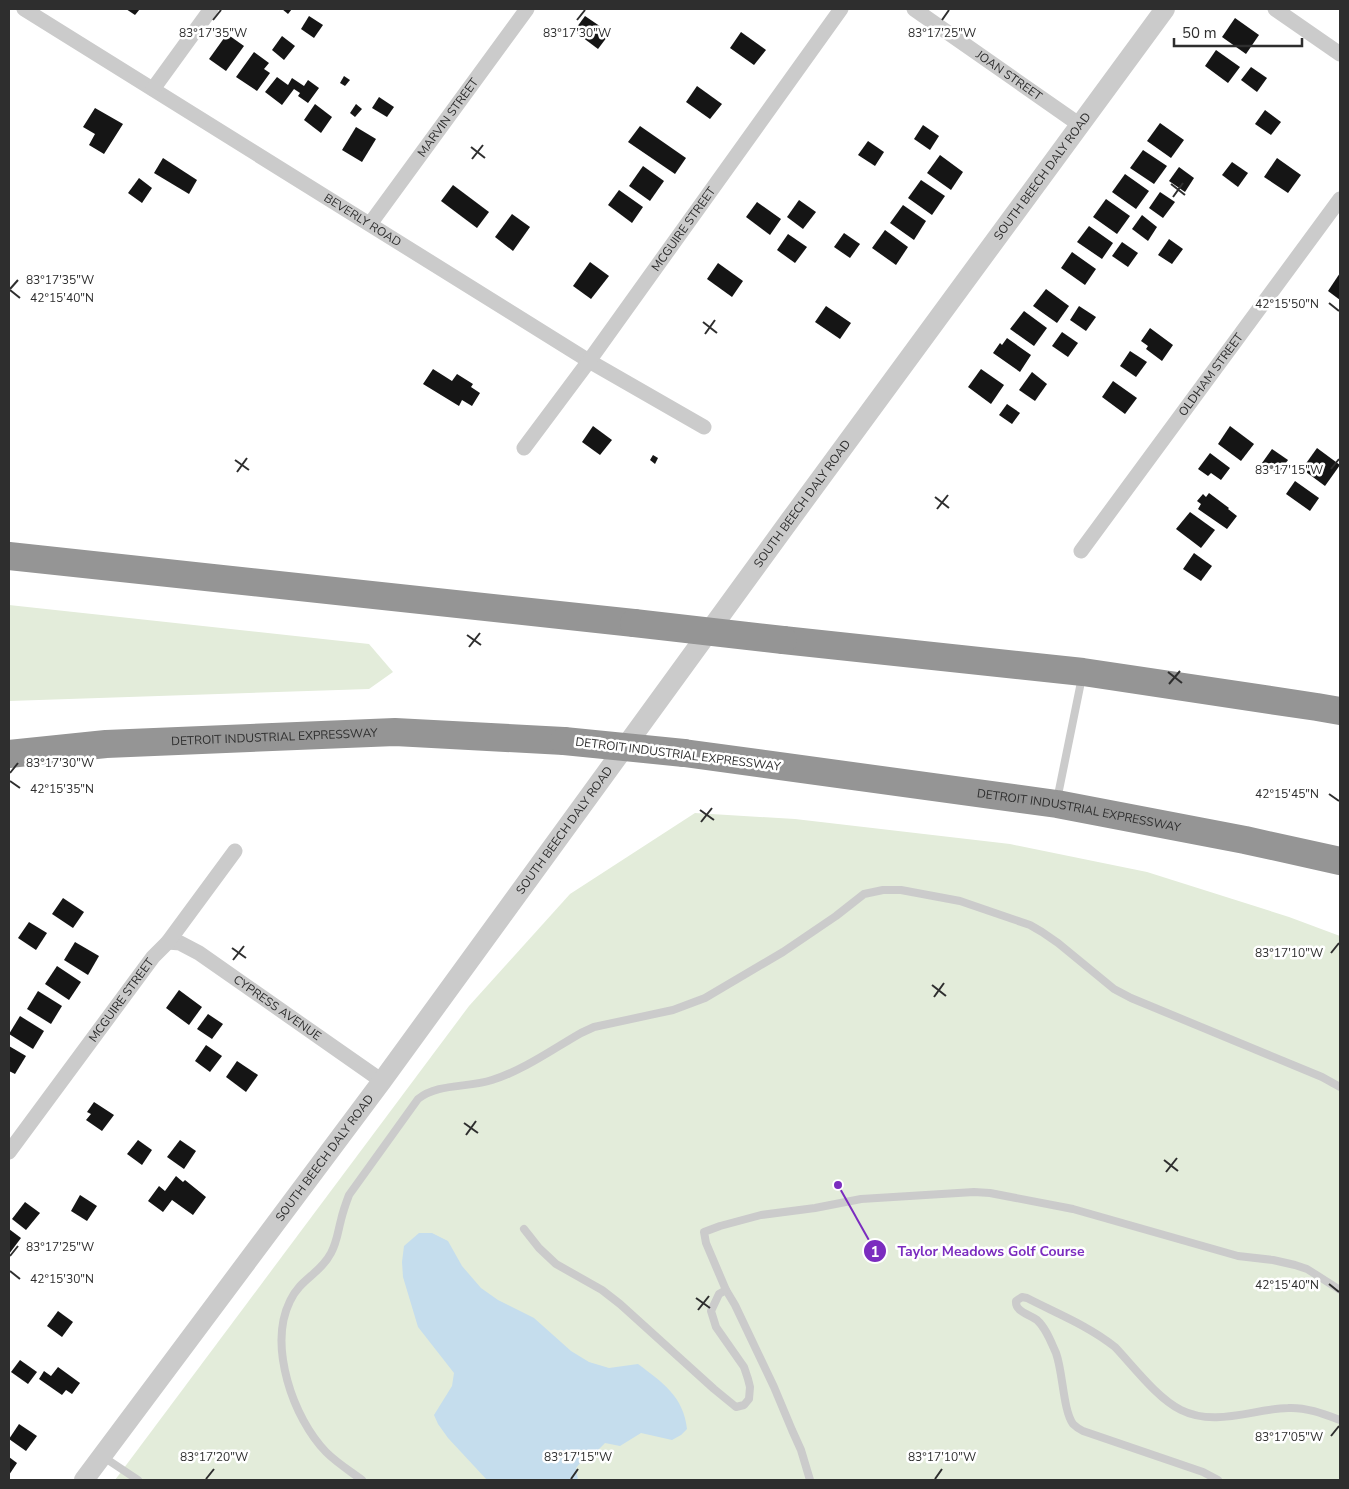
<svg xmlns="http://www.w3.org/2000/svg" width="1349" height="1489" viewBox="0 0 1349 1489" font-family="'Nunito Sans',sans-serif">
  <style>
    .green { fill: #e3ecda }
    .water { fill: #c5dded }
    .building { fill: #151515 }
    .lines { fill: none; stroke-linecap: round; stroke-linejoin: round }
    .service { stroke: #cbcbcb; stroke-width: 8 }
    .minor { stroke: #cbcbcb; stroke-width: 15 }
    .tertiary { stroke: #cbcbcb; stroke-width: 20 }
    .motorway { stroke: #959595; stroke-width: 28 }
    .motorway-bridge { stroke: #959595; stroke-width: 28 }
    .ticks { fill: none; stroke: #2e2e2e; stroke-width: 2 }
    .labels { text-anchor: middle; stroke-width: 5; stroke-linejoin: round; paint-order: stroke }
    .street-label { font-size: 12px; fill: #2e2e2e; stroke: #fff }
    .ticks-label { font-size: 12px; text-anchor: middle; fill: #2e2e2e; stroke: #fff; stroke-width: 5; stroke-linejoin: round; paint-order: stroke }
    .leader { fill: none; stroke: #7b2cbf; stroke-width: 2 }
    .callout-dot { fill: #7b2cbf; stroke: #fff; stroke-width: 2 }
    .mark-label { font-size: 15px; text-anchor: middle; font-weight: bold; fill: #fff }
    .callout-label { font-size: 14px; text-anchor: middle; font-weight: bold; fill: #7b2cbf; stroke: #fff; stroke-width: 5; stroke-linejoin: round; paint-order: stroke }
  </style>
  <rect width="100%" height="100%" fill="#fff"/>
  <g class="green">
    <path d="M 9,605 L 369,644 L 393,672 L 369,689 L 9,701 Z"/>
    <path d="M 695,813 L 795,819 L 1010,844 L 1147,872 L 1289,917 L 1340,936 L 1340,1480 L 115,1480 L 469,1006 L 570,894 Z"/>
  </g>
  <path class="water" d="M 419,1233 L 432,1233 L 448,1241 L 462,1266 L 481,1288 L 498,1300 L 534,1318 L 571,1351 L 589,1362 L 609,1368 L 638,1364 C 662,1382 684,1397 687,1429 L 681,1435 L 672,1440 L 641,1433 L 620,1446 L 605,1443 L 596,1452 L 585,1457 L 576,1468 L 578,1480 L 487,1480 L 448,1438 L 438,1424 L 434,1415 L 452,1386 L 454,1373 L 418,1327 L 403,1277 L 402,1262 L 404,1246 Z"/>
  <g class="building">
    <path d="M 126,9 L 140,9 L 135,15 Z"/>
    <path d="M 282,9 L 292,9 L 288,14 Z"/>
    <path d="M 309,16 L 323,25 L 314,38 L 301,29 Z"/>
    <path d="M 585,16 L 610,33 L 598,49 L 574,31 Z"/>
    <path d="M 1235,18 L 1259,35 L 1246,54 L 1222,37 Z"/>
    <path d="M 741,32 L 766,50 L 754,65 L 730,48 Z"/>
    <path d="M 227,34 L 244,46 L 226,71 L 209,59 Z"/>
    <path d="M 282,36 L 295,46 L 284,60 L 272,50 Z"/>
    <path d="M 1216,50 L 1240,67 L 1228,83 L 1205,66 Z"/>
    <path d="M 254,52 L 269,63 L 264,69 L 270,73 L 257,91 L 236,77 Z"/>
    <path d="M 1251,67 L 1267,78 L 1257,92 L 1241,80 Z"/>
    <path d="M 344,76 L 350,80 L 345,86 L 340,83 Z"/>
    <path d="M 277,77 L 288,85 L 292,78 L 304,86 L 308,80 L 319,88 L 308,103 L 298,96 L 300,93 L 294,89 L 282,105 L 265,92 Z"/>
    <path d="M 697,86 L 722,104 L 710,119 L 686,102 Z"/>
    <path d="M 379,97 L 394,107 L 387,117 L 372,108 Z"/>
    <path d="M 315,104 L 332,117 L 321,133 L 304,120 Z"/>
    <path d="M 356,104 L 362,109 L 355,117 L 350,113 Z"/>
    <path d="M 95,108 L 123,124 L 104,154 L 89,145 L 95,134 L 83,127 Z"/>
    <path d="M 1265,110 L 1281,122 L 1271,135 L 1255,124 Z"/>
    <path d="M 1160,123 L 1184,140 L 1171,158 L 1147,141 Z"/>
    <path d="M 923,125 L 939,136 L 930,150 L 914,139 Z"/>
    <path d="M 640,126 L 686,158 L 675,174 L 628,142 Z"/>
    <path d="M 356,127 L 376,139 L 362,162 L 342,150 Z"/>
    <path d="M 868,141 L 884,152 L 875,166 L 858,155 Z"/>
    <path d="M 1143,150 L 1167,166 L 1154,184 L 1130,168 Z"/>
    <path d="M 940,155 L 963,172 L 951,190 L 927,173 Z"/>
    <path d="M 163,158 L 197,180 L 189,194 L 154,173 Z"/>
    <path d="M 1277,158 L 1301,175 L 1288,193 L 1264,177 Z"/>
    <path d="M 1232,162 L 1248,173 L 1238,187 L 1222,175 Z"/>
    <path d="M 643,166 L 664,181 L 650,201 L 629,186 Z"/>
    <path d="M 1179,167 L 1194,178 L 1185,192 L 1169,181 Z"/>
    <path d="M 1125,174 L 1149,191 L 1136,209 L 1112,192 Z"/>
    <path d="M 139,178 L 152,188 L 142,203 L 128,193 Z"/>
    <path d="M 921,180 L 945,196 L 932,215 L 908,198 Z"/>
    <path d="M 453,185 L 489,212 L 477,228 L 441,201 Z"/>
    <path d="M 619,190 L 643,207 L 632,223 L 608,205 Z"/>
    <path d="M 1160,192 L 1175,202 L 1163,218 L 1149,208 Z"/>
    <path d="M 1106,199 L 1130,216 L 1117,234 L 1093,217 Z"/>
    <path d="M 799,200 L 816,212 L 803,229 L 787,217 Z"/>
    <path d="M 757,202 L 781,219 L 770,235 L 746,217 Z"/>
    <path d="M 903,205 L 926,221 L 914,240 L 890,223 Z"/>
    <path d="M 512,214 L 530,227 L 513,251 L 495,237 Z"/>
    <path d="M 1142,215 L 1157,227 L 1148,241 L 1132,229 Z"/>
    <path d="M 1089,226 L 1113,243 L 1102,259 L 1077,242 Z"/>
    <path d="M 885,230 L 908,247 L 896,265 L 872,248 Z"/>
    <path d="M 844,233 L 860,244 L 850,258 L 834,247 Z"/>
    <path d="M 788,234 L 807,247 L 795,263 L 777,250 Z"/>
    <path d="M 1169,239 L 1183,249 L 1172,264 L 1158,255 Z"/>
    <path d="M 1122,242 L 1138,253 L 1128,267 L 1112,256 Z"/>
    <path d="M 1072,252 L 1096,269 L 1085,285 L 1061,268 Z"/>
    <path d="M 590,262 L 609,276 L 591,299 L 573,286 Z"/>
    <path d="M 718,263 L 743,281 L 732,297 L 707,279 Z"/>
    <path d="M 1340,273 L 1340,300 L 1328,291 Z"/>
    <path d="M 1046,289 L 1069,306 L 1057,323 L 1033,306 Z"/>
    <path d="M 826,306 L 851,323 L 840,339 L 815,322 Z"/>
    <path d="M 1079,306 L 1096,317 L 1086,331 L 1070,320 Z"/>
    <path d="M 1024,311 L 1047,328 L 1034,346 L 1010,329 Z"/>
    <path d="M 1150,328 L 1173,345 L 1162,361 L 1146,349 L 1148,346 L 1141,341 Z"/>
    <path d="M 1062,332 L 1078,343 L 1068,357 L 1052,346 Z"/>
    <path d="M 1007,338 L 1031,355 L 1020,372 L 993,353 L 1000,343 L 1002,345 Z"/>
    <path d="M 1130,351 L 1147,362 L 1136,377 L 1120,366 Z"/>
    <path d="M 433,369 L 452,381 L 457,374 L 473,384 L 471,387 L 480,393 L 472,406 L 462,400 L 459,406 L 423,384 Z"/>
    <path d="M 981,369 L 1004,385 L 991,404 L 968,387 Z"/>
    <path d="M 1032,372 L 1047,384 L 1035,401 L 1019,390 Z"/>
    <path d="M 1113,381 L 1137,398 L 1125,414 L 1102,397 Z"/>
    <path d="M 1007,404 L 1020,413 L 1012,424 L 999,415 Z"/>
    <path d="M 593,426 L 612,440 L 600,455 L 582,442 Z"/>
    <path d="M 1230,426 L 1254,444 L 1241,461 L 1218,444 Z"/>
    <path d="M 1317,448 L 1340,465 L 1325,486 L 1302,469 Z"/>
    <path d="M 1272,449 L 1288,460 L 1278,474 L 1262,463 Z"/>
    <path d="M 1210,453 L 1230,468 L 1221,480 L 1211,473 L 1208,476 L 1198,469 Z"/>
    <path d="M 653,455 L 658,458 L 655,464 L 650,460 Z"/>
    <path d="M 1295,481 L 1319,498 L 1310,511 L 1286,494 Z"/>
    <path d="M 1209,493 L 1229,508 L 1228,509 L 1237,516 L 1227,529 L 1198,509 L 1201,504 L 1197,501 L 1203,494 L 1206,497 Z"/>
    <path d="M 1190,512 L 1215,530 L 1201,548 L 1176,529 Z"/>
    <path d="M 1194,553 L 1212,566 L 1201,581 L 1183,569 Z"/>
    <path d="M 63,898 L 84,912 L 73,928 L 52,914 Z"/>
    <path d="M 29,922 L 47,933 L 36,950 L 18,938 Z"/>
    <path d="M 75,942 L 99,956 L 88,975 L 64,960 Z"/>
    <path d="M 57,966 L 81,982 L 69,1000 L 45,984 Z"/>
    <path d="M 179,990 L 202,1007 L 189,1025 L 166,1008 Z"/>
    <path d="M 38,991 L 62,1006 L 51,1024 L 27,1009 Z"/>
    <path d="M 208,1014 L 223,1024 L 212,1039 L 197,1029 Z"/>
    <path d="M 20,1016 L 44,1031 L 33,1049 L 9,1034 Z"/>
    <path d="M 206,1045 L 222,1056 L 210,1072 L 195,1061 Z"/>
    <path d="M 9,1046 L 26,1056 L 15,1074 L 9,1071 Z"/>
    <path d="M 237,1061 L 258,1075 L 246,1092 L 226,1077 Z"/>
    <path d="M 94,1102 L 114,1115 L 102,1131 L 86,1120 L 91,1114 L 87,1112 Z"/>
    <path d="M 138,1140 L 152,1150 L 142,1165 L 127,1154 Z"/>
    <path d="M 180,1140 L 196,1151 L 184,1169 L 167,1157 Z"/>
    <path d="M 176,1176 L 183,1182 L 185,1180 L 206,1197 L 193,1215 L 172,1200 L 163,1212 L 148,1201 L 159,1186 L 165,1191 Z"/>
    <path d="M 80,1195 L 97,1206 L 87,1221 L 71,1211 Z"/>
    <path d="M 25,1202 L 40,1213 L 26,1230 L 12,1219 Z"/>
    <path d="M 9,1229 L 21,1238 L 9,1254 Z"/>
    <path d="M 58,1311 L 73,1322 L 62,1337 L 47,1326 Z"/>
    <path d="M 20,1360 L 37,1372 L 28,1384 L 11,1372 Z"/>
    <path d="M 58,1367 L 80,1383 L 72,1394 L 66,1390 L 62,1395 L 39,1379 L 44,1371 L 51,1376 Z"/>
    <path d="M 19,1424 L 37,1436 L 26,1451 L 9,1439 Z"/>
    <path d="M 9,1457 L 17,1463 L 9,1475 Z"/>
  </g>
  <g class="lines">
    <g class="service">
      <path d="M 1057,800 L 1082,677"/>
      <path d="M 524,1229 L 539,1248 L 556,1264 L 602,1290 L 620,1304 L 714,1389 L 736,1407 L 744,1405 L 749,1399 L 750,1387 L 748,1379 L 744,1367 L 716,1327 L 711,1311 L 719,1294 L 726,1290 L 735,1305 L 774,1387 L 792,1430 L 801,1450 L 810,1480"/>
      <path d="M 726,1290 L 706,1243 L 704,1232 L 720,1226 L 761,1215 L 815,1208 L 861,1199 L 974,1192 L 990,1193 L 1073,1209 L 1238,1256 L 1273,1260 L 1295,1265 L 1307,1269 L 1340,1290"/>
      <path d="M 102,1456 L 138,1480"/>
      <path d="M 362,1480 C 350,1471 337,1463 326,1452 C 293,1418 268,1346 290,1301 C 300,1279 320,1274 331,1253 C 337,1242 338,1231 341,1220 C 343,1211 346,1203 349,1195 L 418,1099 C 438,1083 468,1088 492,1080 C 524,1070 553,1049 581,1033 L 594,1027 L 673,1010 L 705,998 L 783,952 L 836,916 L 864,894 L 883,890 L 901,890 L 960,901 L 1030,925 L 1042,932 L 1058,943 L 1114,989 L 1131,998 L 1322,1077 L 1340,1087"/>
      <path d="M 1218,1480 L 1203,1472 L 1083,1431 C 1079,1429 1076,1427 1073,1424 C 1063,1410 1063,1372 1056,1353 C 1051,1342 1046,1328 1037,1320 C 1029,1314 1015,1312 1016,1301 L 1022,1297 L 1027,1298 C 1056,1313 1089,1326 1115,1347 C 1134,1367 1157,1398 1181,1410 C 1215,1427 1253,1409 1288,1408 C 1306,1407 1324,1414 1340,1420"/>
    </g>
    <g class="minor">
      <path id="s1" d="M 24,9 L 589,361 L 704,427"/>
      <path id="s2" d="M 914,9 L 1080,125"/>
      <path d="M 1275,9 L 1340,54"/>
      <path d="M 153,89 L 211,9"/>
      <path id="s3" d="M 370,224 L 527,9"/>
      <path id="s4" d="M 524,448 L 589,361 L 841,9"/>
      <path id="s5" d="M 1081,551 L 1340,199"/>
      <path id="s6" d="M 168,942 L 180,943 L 199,953 L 382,1081"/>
      <path id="s7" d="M 9,1152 L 153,957 L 168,942 L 235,851"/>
    </g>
    <path class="tertiary" id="s8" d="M 84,1480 L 382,1081 L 790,520 L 1165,9"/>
    <g class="motorway">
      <path d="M 9,556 L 634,623"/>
      <path d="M 783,640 L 1083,672 L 1317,707 L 1340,711"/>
      <path id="s9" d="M 684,753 L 1057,804 L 1245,840 L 1340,861"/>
      <path id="s10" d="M 9,754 L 106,744 L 395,732 L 564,741"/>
    </g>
    <g class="motorway-bridge">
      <path d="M 634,623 L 783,640"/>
      <path d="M 564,741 L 684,753"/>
    </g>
  </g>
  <path class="ticks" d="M 213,20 L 221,10M 577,20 L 585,10M 942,20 L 949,10M 471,147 L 485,158M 472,159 L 483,145M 1171,184 L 1185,195M 1173,197 L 1183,183M 10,289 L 18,280M 10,290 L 20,298M 1329,303 L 1339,311M 703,322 L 717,333M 705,334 L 715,320M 235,460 L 249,470M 1331,469 L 1339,459M 237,472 L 247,458M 935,497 L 949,508M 937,509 L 948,495M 467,635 L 481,645M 469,647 L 480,633M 1168,672 L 1182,683M 1169,684 L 1180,671M 10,773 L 18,763M 10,781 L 20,788M 1329,794 L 1339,801M 700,810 L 714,820M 701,822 L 712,808M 232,948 L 246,958M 1331,953 L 1339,943M 233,960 L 244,946M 932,985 L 946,996M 934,997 L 944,983M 464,1123 L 478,1133M 466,1135 L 476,1121M 1164,1160 L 1178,1171M 1166,1172 L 1177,1158M 10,1256 L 18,1246M 10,1271 L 20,1279M 1329,1284 L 1339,1292M 696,1298 L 710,1308M 698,1310 L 709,1296M 1331,1436 L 1339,1426M 206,1479 L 214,1469M 571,1479 L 578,1469M 935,1479 L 942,1469"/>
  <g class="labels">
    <g class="street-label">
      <text dy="4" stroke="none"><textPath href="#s2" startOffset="116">JOAN STREET</textPath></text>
      <text dy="4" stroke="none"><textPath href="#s3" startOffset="132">MARVIN STREET</textPath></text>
      <text dy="4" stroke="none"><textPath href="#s8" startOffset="1618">SOUTH BEECH DALY ROAD</textPath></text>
      <text dy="4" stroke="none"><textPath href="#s1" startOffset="399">BEVERLY ROAD</textPath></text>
      <text dy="4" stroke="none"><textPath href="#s4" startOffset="271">MCGUIRE STREET</textPath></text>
      <text dy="4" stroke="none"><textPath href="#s5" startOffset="219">OLDHAM STREET</textPath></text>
      <text dy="4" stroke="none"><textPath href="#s8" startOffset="1212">SOUTH BEECH DALY ROAD</textPath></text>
      <text dy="4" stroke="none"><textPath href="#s10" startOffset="266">DETROIT INDUSTRIAL EXPRESSWAY</textPath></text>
      <text transform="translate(678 754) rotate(7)" y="4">DETROIT INDUSTRIAL EXPRESSWAY</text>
      <text dy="4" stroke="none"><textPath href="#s9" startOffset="399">DETROIT INDUSTRIAL EXPRESSWAY</textPath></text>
      <text dy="4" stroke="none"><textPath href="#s8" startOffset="808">SOUTH BEECH DALY ROAD</textPath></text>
      <text dy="4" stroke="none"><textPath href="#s7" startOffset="189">MCGUIRE STREET</textPath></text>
      <text dy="4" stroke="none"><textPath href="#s6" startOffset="129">CYPRESS AVENUE</textPath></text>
      <text dy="4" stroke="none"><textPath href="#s8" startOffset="402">SOUTH BEECH DALY ROAD</textPath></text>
    </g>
  </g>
  <g class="ticks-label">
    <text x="213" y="37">83°17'35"W</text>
    <text x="577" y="37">83°17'30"W</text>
    <text x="942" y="37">83°17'25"W</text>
    <text x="60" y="284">83°17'35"W</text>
    <text x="62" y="302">42°15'40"N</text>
    <text x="1287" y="308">42°15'50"N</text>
    <text x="1289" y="474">83°17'15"W</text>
    <text x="60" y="767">83°17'30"W</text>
    <text x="62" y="793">42°15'35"N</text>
    <text x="1287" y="798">42°15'45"N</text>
    <text x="1289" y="957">83°17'10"W</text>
    <text x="60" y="1251">83°17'25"W</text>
    <text x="62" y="1283">42°15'30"N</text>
    <text x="1287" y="1289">42°15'40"N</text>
    <text x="1289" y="1441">83°17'05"W</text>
    <text x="214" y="1461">83°17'20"W</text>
    <text x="578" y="1461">83°17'15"W</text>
    <text x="942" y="1461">83°17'10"W</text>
  </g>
  <path class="leader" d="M838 1185L875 1251"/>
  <g class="callout-dot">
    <circle cx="838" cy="1185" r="5"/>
    <circle cx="875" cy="1251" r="12"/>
  </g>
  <g class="mark-label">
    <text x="875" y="1257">1</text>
  </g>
  <g class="callout-label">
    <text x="991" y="1256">Taylor Meadows Golf Course</text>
  </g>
  <rect width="1349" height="1489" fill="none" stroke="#2e2e2e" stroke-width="20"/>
  <path d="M1174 38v8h128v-8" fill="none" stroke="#2e2e2e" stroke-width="2.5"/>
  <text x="1182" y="38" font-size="15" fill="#2e2e2e" stroke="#ffffff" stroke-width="4" paint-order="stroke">50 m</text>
</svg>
